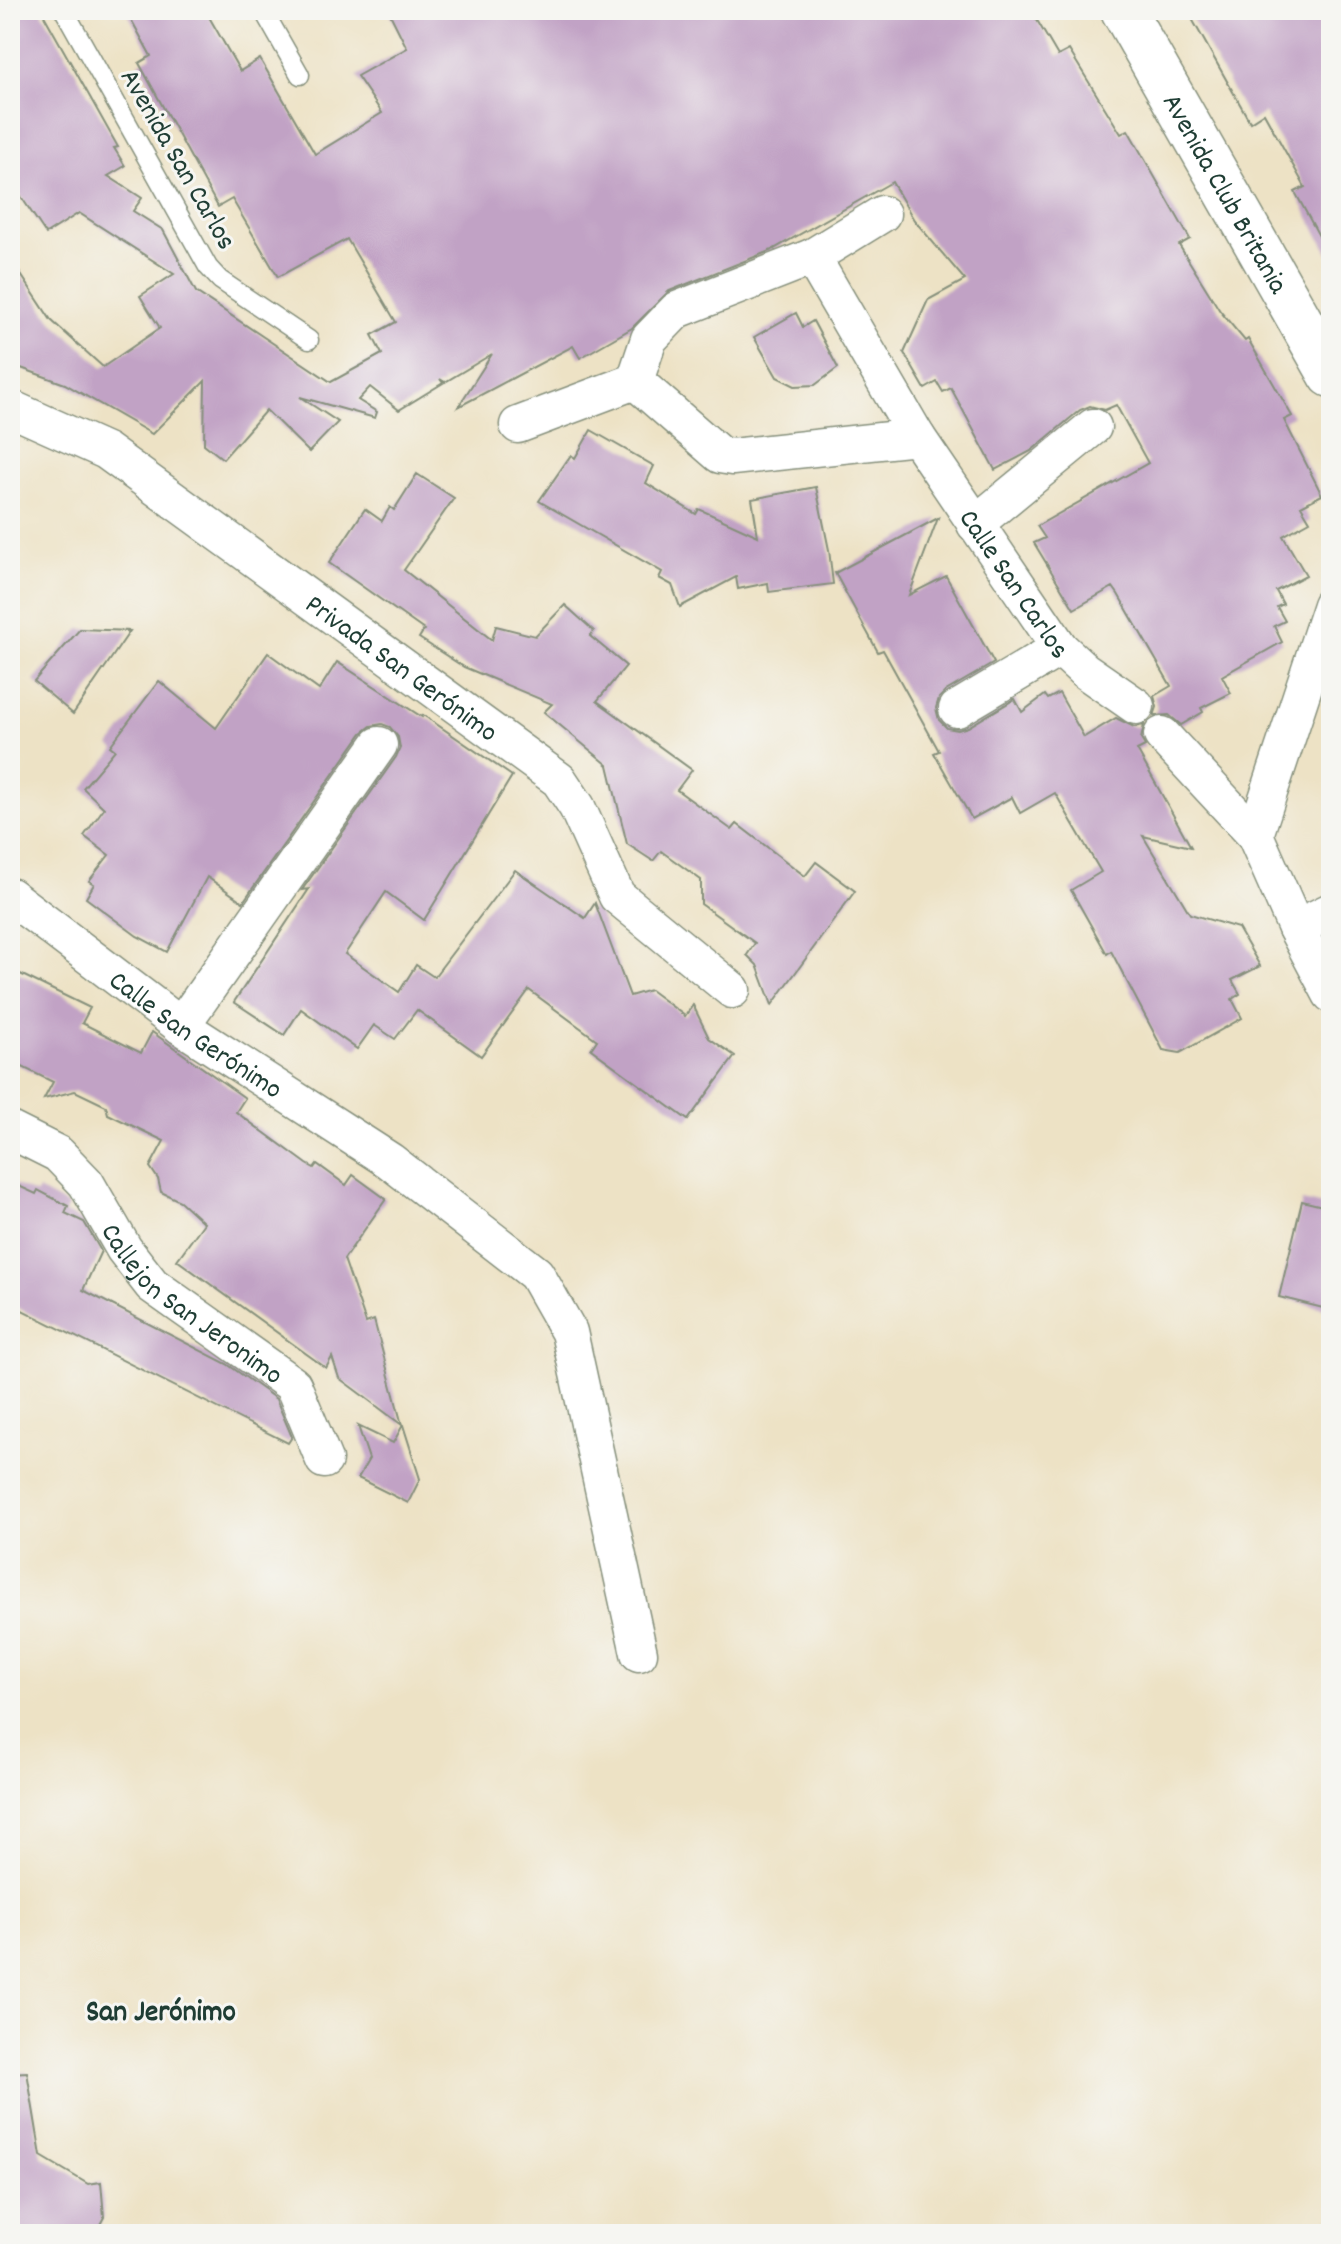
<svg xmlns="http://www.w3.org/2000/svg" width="1341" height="2244" viewBox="0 0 1341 2244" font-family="Dekko,sans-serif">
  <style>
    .building { fill: #c1a2c5 }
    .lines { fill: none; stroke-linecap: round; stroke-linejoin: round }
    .service-casing { stroke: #86907c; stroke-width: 21 }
    .minor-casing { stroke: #86907c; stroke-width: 39 }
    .secondary-casing { stroke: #86907c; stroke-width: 47 }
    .service { stroke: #fff; stroke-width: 18 }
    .minor { stroke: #fff; stroke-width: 36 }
    .secondary { stroke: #fff; stroke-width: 44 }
    .labels { text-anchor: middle; stroke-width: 6; stroke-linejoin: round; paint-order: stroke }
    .street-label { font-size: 28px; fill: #1f3d34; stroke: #f6f6f2 }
    .neighbourhood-label { font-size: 30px; font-weight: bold; fill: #1f3d34; stroke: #f6f6f2 }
  </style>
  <rect width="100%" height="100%" fill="#f6f6f2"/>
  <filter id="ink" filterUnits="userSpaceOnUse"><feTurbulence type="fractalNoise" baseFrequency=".0125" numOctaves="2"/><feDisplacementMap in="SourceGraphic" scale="16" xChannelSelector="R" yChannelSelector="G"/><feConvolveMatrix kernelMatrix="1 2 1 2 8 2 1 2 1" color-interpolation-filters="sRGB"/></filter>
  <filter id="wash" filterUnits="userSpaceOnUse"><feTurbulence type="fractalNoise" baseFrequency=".006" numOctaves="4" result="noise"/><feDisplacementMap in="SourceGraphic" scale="32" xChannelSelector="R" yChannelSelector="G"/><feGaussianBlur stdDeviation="1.8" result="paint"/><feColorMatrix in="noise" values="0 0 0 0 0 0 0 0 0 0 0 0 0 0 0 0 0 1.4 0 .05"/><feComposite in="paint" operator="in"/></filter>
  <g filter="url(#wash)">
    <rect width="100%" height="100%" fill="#ede2c5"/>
    <g id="blocks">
      <g class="building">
        <path d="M 10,10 L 41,10 L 118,147 L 114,148 L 125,166 L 108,176 L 142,198 L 133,211 L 163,230 L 196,292 L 331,382 L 382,354 L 372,335 L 396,322 L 347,239 L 278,277 L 232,199 L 218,207 L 139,63 L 151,56 L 126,10 L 205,10 L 240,71 L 260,59 L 315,154 L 382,113 L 357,76 L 407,48 L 388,10 L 1031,10 L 1058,56 L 1069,50 L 1121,134 L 1128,130 L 1190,239 L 1179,245 L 1220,311 L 1245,341 L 1248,339 L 1292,416 L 1284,420 L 1322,495 L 1301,506 L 1310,521 L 1283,536 L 1306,575 L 1276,591 L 1283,604 L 1277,607 L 1285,621 L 1274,626 L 1282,642 L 1222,676 L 1231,693 L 1201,708 L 1203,712 L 1181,725 L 1169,715 L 1154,716 L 1157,707 L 1154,696 L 1171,686 L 1118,594 L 1113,587 L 1074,609 L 1034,543 L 1045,538 L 1037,526 L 1148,463 L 1116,405 L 1105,410 L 1090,406 L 1080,410 L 1031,451 L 995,470 L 951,388 L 943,392 L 937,382 L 925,389 L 904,353 L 928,300 L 965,280 L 914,220 L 892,182 L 772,250 L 669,291 L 632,328 L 580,358 L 573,346 L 458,407 L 492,354 L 445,382 L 440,379 L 443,383 L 399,410 L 370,387 L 358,400 L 377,412 L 375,418 L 300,397 L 338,422 L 309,452 L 266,410 L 223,459 L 204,444 L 205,381 L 152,434 L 65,384 L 10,364 L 10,258 L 51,320 L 103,367 L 160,328 L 140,296 L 174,274 L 79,213 L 46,234 L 10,180 Z"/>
        <path d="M 1187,10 L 1331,10 L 1331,258 L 1295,192 L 1305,187 L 1264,113 L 1250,122 Z"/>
        <path d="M 796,313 L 803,327 L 813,321 L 838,368 L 815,385 L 795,386 L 777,377 L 754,337 Z"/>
        <path d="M 591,430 L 654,466 L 646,483 L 696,514 L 699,509 L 758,536 L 752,499 L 816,487 L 829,550 L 833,584 L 769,592 L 768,583 L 738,589 L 736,577 L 680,607 L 672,585 L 659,578 L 662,572 L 539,501 L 571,455 L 575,458 Z"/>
        <path d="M 417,474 L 454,498 L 404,570 L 492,640 L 496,626 L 535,636 L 565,605 L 594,631 L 590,636 L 626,666 L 597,701 L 692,770 L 677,790 L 732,830 L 737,824 L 805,876 L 816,862 L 855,891 L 772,1005 L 757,965 L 747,955 L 755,943 L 701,904 L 701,880 L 661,851 L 653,861 L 627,844 L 608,765 L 544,712 L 552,704 L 464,667 L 419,638 L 424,630 L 329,563 L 365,509 L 382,521 L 390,507 L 394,510 Z"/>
        <path d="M 938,518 L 909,595 L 946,576 L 994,663 L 946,691 L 939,698 L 936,708 L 939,720 L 947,728 L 958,730 L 968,727 L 1015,699 L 1022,712 L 1045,695 L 1048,699 L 1059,693 L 1084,737 L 1116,718 L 1134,727 L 1144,725 L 1141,739 L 1145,746 L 1137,750 L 1191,847 L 1143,836 L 1190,914 L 1238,928 L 1260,966 L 1232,980 L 1240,994 L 1232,999 L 1242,1018 L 1180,1053 L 1163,1050 L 1111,951 L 1107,954 L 1071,890 L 1101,872 L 1055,793 L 1020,813 L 1012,797 L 972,819 L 934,753 L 939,751 L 883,650 L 878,652 L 835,573 Z"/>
        <path d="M 80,629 L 130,631 L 73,714 L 34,681 Z"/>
        <path d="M 268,653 L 319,690 L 337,662 L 422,717 L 423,715 L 512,776 L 424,920 L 386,892 L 345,954 L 399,992 L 416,965 L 434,977 L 515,870 L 585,918 L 595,903 L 630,996 L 650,990 L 685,1016 L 693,1005 L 709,1038 L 735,1056 L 688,1120 L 591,1049 L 597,1040 L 529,990 L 481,1056 L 417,1010 L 395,1039 L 374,1025 L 357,1049 L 301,1009 L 284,1035 L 234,1002 L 309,889 L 302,890 L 396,757 L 400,748 L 398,737 L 390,727 L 382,724 L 371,726 L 362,733 L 243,902 L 207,877 L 167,952 L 137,936 L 86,898 L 94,884 L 89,881 L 109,855 L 84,836 L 104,808 L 83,788 L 115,750 L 110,746 L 159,681 L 216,728 Z"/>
        <path d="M 10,969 L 90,1008 L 82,1023 L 141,1053 L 152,1032 L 245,1098 L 236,1112 L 307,1164 L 314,1168 L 317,1164 L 346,1185 L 353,1175 L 386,1199 L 344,1259 L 366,1323 L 374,1320 L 402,1425 L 339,1378 L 332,1357 L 326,1368 L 177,1260 L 204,1223 L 180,1201 L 161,1192 L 158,1179 L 150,1167 L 164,1141 L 108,1114 L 106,1106 L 75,1091 L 44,1099 L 53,1082 L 10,1061 Z"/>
        <path d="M 10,1182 L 36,1194 L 38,1190 L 68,1206 L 65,1213 L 84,1222 L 101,1251 L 83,1290 L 227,1364 L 276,1399 L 292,1437 L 288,1443 L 10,1304 Z"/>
        <path d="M 1302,1201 L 1331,1208 L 1331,1310 L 1279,1297 Z"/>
        <path d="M 403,1425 L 420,1479 L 408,1503 L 358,1478 L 369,1459 L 358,1426 L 393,1443 Z"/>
        <path d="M 27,2072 L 41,2156 L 88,2184 L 101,2182 L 104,2217 L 95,2234 L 10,2234 L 10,2073 Z"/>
      </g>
    </g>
  </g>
  <g filter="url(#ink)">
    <use href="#blocks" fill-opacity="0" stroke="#86907c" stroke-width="2"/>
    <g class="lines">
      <g class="service-casing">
        <g id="service">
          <path d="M 64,10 L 208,267 L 220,280 L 309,340"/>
          <path d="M 263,10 L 300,75"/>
        </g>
      </g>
      <g class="minor-casing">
        <g id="minor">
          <path id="s1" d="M 812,257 L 917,437 L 1060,648 L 1084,670 L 1136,706"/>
          <path d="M 635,381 L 720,455 L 732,457 L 917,437"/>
          <path id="s2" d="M 10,408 L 106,451 L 559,780 L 577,807 L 617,896 L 732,990"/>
          <path d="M 518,425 L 635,381 L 649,339 L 677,310 L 812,257 L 882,214"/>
          <path d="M 975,524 L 1093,427"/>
          <path d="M 957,709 L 1060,648"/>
          <path d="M 1162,735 L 1255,835 L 1296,928 L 1331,994"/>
          <path d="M 1255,835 L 1331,605"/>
          <path id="s3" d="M 10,896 L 181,1026 L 390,1161 L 536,1274 L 569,1332 L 639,1653"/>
          <path d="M 1296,928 L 1331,911"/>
          <path d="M 181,1026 L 379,745"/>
          <path id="s4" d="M 10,1130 L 58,1154 L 86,1183 L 124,1249 L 152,1285 L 293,1385 L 324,1460"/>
        </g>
      </g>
      <g class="secondary-casing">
        <g id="secondary">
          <path id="s5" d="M 1123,10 L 1331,375"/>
        </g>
      </g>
      <use href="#service" class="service"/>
      <use href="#minor" class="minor"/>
      <use href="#secondary" class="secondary"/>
    </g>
  </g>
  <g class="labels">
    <g class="street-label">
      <text transform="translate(180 158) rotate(60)" y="10">Avenida San Carlos</text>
      <text dy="10" stroke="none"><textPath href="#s5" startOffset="210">Avenida Club Britania</textPath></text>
      <text dy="10" stroke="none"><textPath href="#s1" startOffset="384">Calle San Carlos</textPath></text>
      <text dy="10" stroke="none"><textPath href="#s2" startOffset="472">Privada San Gerónimo</textPath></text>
      <text dy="10" stroke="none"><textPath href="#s3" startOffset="232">Calle San Gerónimo</textPath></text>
      <text dy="10" stroke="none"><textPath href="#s4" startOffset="258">Callejon San Jeronimo</textPath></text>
    </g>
    <g class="neighbourhood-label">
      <text x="161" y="2020">San Jerónimo</text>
    </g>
  </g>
  <rect width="1341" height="2244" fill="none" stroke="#f6f6f2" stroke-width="40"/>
</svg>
